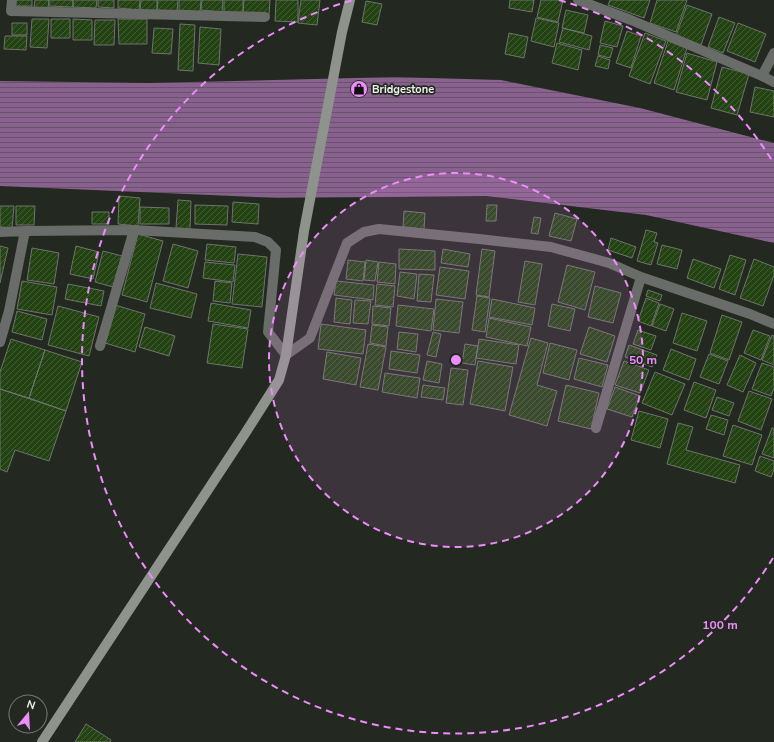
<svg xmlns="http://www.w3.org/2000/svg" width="774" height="742" font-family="'Nunito Sans',sans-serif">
	<defs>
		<pattern id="water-rules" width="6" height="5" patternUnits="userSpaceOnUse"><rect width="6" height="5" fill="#89618e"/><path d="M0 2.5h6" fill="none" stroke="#68546a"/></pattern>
		<pattern id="building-hatch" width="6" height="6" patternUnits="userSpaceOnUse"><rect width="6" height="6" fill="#234313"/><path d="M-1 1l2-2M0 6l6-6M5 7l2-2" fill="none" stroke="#435e36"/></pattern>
	</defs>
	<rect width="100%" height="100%" fill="#232821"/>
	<path fill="url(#water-rules)" d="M395 77 501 80 640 108 774 143V243L646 215 486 196 277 198 0 186V81L149 83Z"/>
	<path fill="url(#building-hatch)" stroke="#6e746c" d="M14 0H32V6H14Z
		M35 0H49L48 9 34 8Z
		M49 0H73V7L49 6Z
		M73 0H97L96 8 73 7Z
		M98 0H114V8L98 7Z
		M118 0H140L139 10 118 8Z
		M141 0H157V11L140 10Z
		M158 0H178L177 12 157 11Z
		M179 0H201L200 12 179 10Z
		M202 0H223L222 12 201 10Z
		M224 0H243V13L224 12Z
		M244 0H270L269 15 243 13Z
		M276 0H298V22L275 21Z
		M301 0H320L317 25 298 23Z
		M510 0H534L532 12 509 8Z
		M541 0H563L558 22 537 17Z
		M610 0H650L644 18 608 5Z
		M657 0H687L676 32 650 23Z
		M366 1 382 4 377 25 362 22Z
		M687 5 712 14 701 45 676 36Z
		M566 10 588 15 584 33 562 28Z
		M719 17 735 23 723 53 708 47Z
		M536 18 559 23 554 47 531 41Z
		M32 19H49L47 48 30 47Z
		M51 19H70V38H51Z
		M73 19 92 20V40H73Z
		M118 19H147V44H119Z
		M95 20H115L114 45H94Z
		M605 21 623 26 617 47 600 43Z
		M12 23H27V35H12Z
		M738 23 766 34 755 62 727 51Z
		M180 24 195 25 193 71 178 70Z
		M200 27 221 29 219 65 198 63Z
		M154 28 173 29 171 54 152 53Z
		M563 28 592 36 589 50 559 42Z
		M627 31 641 36 631 68 616 63Z
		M509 33 528 37 524 58 505 54Z
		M645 33 666 41 650 84 629 76Z
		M5 36H27L26 50 4 49Z
		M668 41 687 48 674 90 654 83Z
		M557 43 582 50 578 70 552 63Z
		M600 45 613 48 610 58 598 55Z
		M687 53 717 62 707 100 676 92Z
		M598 56 610 60 608 69 595 66Z
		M722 67 749 74 737 115 711 108Z
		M755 87 774 91V117L750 112Z
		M119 196 140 198 138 226 118 224Z
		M178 200 191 201 190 229 176 228Z
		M233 202 259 204 258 224 232 222Z
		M195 205 228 206 227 225 195 224Z
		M487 205H497L496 221H486Z
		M0 206H14L12 228 0 227Z
		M16 206H35L34 225H16Z
		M140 207 169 208V224H140Z
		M404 211 425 213 424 229 403 227Z
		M92 212H109V224H92Z
		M555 213 577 219 571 241 549 236Z
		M534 217 541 218 538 234 531 233Z
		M646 230 657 233 654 242 658 243 651 265 637 261Z
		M138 234 163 241 147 302 122 295Z
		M611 238 636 247 632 258 608 250Z
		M173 244 198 251 188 288 163 281Z
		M207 244 236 247 234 263 205 260Z
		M662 245 682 250 677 269 657 264Z
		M0 246 8 248 0 283Z
		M76 246 99 252 93 279 70 274Z
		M32 248 59 253 54 284 27 280Z
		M399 249 435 251V270L399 269Z
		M443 249 470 254 468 267 441 263Z
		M482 249 495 251 489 297 476 295Z
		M103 251 122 256 113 287 95 282Z
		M238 254 267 257 262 307 232 304Z
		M730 255 746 260 735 295 719 289Z
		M693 259 721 269 714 288 687 278Z
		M754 259 774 267V275L763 306 740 298Z
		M348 260 365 262 363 281 346 279Z
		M366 260 378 262 375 281 364 280Z
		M525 261 542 264 535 305 518 302Z
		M205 262 235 265 233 282 203 278Z
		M379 262 396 264 395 284 377 282Z
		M567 265 595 272 585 310 558 302Z
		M440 267 469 271 465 299 436 295Z
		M400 272 417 274 414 299 397 296Z
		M419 274 434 275 431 302 417 301Z
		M22 281 57 287 52 315 17 309Z
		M215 281 232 283 230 303 213 301Z
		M336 281 374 285 373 300 334 295Z
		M156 283 197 294 191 318 150 308Z
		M68 284 104 291 101 306 65 299Z
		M377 284 395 286 393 307 375 305Z
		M595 286 621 293 613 323 588 317Z
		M648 290 662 295 660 301 646 296Z
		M477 296 490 298 485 332 472 330Z
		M336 298 352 300 350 324 334 322Z
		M646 298 659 303 651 326 638 321Z
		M436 299 463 302 459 333 433 330Z
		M492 299 535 308 532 325 489 317Z
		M355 300 371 301 368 324 353 323Z
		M211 303 251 310 248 328 208 321Z
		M552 304 575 309 570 331 548 326Z
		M660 304 674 309 666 331 652 326Z
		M115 305 145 314 135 352 105 343Z
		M398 305 434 309 431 331 396 326Z
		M58 306 99 317 89 356 48 345Z
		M373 306 391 308 389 326 372 324Z
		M17 311 47 319 42 340 12 332Z
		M682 313 707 321 697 351 673 343Z
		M722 315 742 322 729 360 710 353Z
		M489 318 531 327 527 346 486 337Z
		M213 324 248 329 242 368 207 363Z
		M321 324 366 330 363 354 318 349Z
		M372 325 388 327 386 346 370 343Z
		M145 327 175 336 169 356 139 347Z
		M589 327 615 336 607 362 580 354Z
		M638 330 656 336 651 350 633 344Z
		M753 330 770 336 761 360 744 353Z
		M399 332 418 334 416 352 397 349Z
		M433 332 441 334 436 357 427 355Z
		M772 335 774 336V365L762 360Z
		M531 338 548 343 537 385 557 391 547 426 509 415Z
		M11 339 45 350 29 398 0 389V372Z
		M479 339 519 345 516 364 476 358Z
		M550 343 577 350 569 380 543 373Z
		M368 344 386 347 378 390 360 387Z
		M465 344 478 346 475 365 462 363Z
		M629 345 657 355 652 367 625 357Z
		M671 349 696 359 689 380 663 370Z
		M45 350 82 362 66 411 29 398Z
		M391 351 420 355 417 373 389 369Z
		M327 352 361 358 356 385 323 379Z
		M709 354 728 361 719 384 700 377Z
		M740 355 756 363 743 392 727 385Z
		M579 358 608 365 602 387 574 379Z
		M427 361 442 364 439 383 423 380Z
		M478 361 513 367 505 411 470 404Z
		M624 361 649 370 640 393 615 385Z
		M762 363 774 367V388L771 396 752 389Z
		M451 368 468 370 463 405 446 403Z
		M655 372 685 384 672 415 642 403Z
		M385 373 420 378 417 398 382 392Z
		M694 382 716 390 706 418 684 410Z
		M423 385 445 388 443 400 421 397Z
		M566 385 599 393 591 429 558 421Z
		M615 387 640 396 632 417 607 409Z
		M0 389 66 411 49 461 15 450 7 472 0 469Z
		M749 391 772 399 761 430 738 421Z
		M717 397 734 403 729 416 712 410Z
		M639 411 668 419 660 448 631 440Z
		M711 415 728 420 724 435 706 429Z
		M678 423 693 427 686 450 740 465 735 483 667 464Z
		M733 425 762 435 752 465 723 456Z
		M772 428H774V458L762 454Z
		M760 456 774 461V470L771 477 755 471Z
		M86 724 111 740 110 742H75Z"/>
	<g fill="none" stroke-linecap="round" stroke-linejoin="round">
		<path stroke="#696c68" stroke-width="10" d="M12 0 11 11 265 17
			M578 0 631 20 762 76 774 82
			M762 76 774 53
			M0 232 25 231 134 230 255 237 268 242 276 250 268 332 286 355 310 338 347 243 364 232 379 229 479 239 551 247 609 263 641 277 750 314 774 324
			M0 342 9 311 25 231
			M100 346 134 230
			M596 428 641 277"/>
		<path stroke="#8f938d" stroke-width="10" d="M42 742 246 432 279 380 286 355 304 231 342 32 350 0"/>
	</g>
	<circle cx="456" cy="360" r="187" fill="#ed8cfa" fill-opacity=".12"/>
	<g fill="none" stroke="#ed8cfa" stroke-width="2" stroke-dasharray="7 5">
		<circle cx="456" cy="360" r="187"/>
		<path d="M773 558A374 374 0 1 1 353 0M559 0A374 374 0 0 1 773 162"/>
	</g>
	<defs>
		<g id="shop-disc" transform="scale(0.9)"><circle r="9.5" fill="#ed8cfa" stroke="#232821"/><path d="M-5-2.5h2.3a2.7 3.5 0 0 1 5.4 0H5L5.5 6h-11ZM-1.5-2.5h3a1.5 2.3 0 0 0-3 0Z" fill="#111"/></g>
	</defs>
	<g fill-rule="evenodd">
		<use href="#shop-disc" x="359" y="89"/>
	</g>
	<g text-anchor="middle" stroke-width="3.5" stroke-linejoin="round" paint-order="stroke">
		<g font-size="11" font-weight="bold" fill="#ecefeb" stroke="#232821" text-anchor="start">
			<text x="372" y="93">Bridgestone</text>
		</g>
	</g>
	<circle cx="456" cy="360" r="6" fill="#ed8cfa" stroke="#232821" stroke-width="2"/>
	<g font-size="12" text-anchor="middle" font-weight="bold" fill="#ed8cfa" stroke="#232821" stroke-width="3.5" stroke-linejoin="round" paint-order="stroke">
		<text x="643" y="364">50 m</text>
		<text x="720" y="629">100 m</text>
	</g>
	<g transform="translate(28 714) rotate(18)"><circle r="19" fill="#232821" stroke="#737872"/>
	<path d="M0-3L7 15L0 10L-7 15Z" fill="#ed8cfa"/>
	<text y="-6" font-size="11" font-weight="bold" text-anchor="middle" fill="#ecefeb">N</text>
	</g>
</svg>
